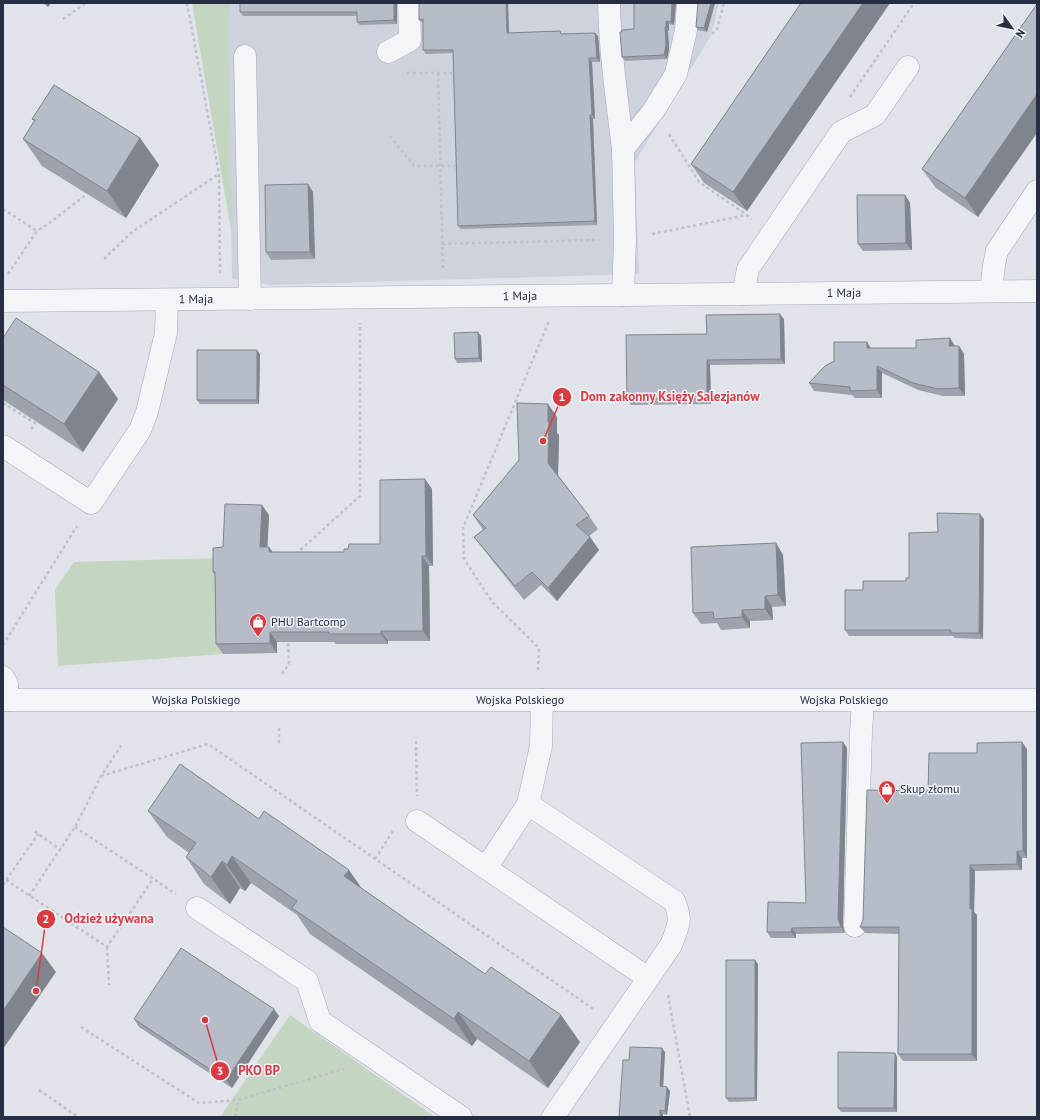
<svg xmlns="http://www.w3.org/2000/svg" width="1040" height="1120" font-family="'PT Sans',sans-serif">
	<rect width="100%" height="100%" fill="#e0e3ea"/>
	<path fill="#ced2dd" d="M231 3H719L711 35 635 162 639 274 270 285 232 279 228 20Z"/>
	<path fill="#c4d5c1" d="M192 3H231L228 20 232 235Z
		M220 558V582L223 654 58 666 55 590 74 562Z
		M290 1015 435 1117H220Z"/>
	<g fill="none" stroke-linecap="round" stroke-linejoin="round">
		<g stroke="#a5a9b5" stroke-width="23">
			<g id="minor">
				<path d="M609 3C610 52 617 100 623 149"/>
				<path d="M388 52 410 40 409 3"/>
				<path d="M245 56 250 299"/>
				<path d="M991 291 994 265 997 251 1037 191"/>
				<path d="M743 294 748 269 841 132 875 115 908 67"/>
				<path d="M623 295 625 240 623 149 654 110 676 74 686 30 688 3"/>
				<path id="s1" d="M3 301 1037 291"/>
				<path d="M3 446 91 503 140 430 147 412 166 333 167 300"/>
				<path d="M3 677 7 684V700"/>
				<path id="s2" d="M3 700H1037"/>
				<path d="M528 804 674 901C683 921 678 926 671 945L553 1117"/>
				<path d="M417 821 648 978"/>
				<path d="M486 868 528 804 541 746 542 700"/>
				<path d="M197 908 307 981 320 1021 461 1117"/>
				<path d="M855 926 861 732 863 701"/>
			</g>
		</g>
		<path stroke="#bfc1c9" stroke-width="2.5" stroke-dasharray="3 3" stroke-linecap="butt" d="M187 3 219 174 220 272 219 273
			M63 19 86 3
			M712 34 717 29 724 3
			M407 73H452
			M438 73 443 271
			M850 97 914 3
			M669 134 699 182 747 215 751 219
			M390 136 414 166H455
			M3 209 37 231
			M652 234 747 215
			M442 244 599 240
			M104 259 132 232 219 174
			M8 274 37 231 48 224 87 194
			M3 403 35 423 30 432
			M296 554 360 496V323
			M3 645 77 526
			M538 670 539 648 493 603 464 559 463 528 549 321
			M282 674 289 664 288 640
			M416 741 417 796
			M279 743V725
			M101 776 208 744 595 1010
			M75 827 176 894
			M35 831 38 834 60 849
			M375 859 393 831
			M6 880 107 947 153 879
			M3 885 38 834
			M29 896 75 827 101 776 122 744
			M107 947 109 985
			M668 995 690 1117
			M81 1027 199 1103 238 1100 344 1069
			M39 1090 78 1117
			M235 1117 238 1100"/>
		<use href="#minor" stroke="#f4f5f8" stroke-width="22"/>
	</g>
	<path fill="#9da2ad" d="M43 3H51L48 7Z
		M240 3H397V24L360 25 357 22V16H243L240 12Z
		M419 3H508L509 33 560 31 562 34 598 36 600 62H592L595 119H593L597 225 461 229 458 226 453 53 426 54 423 50V23L419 20Z
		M676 3 674 25 669 24V31H668L669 49 667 59 625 61 622 57 634 29Z
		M698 3H715L707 32 698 30 696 27Z
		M801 3H890L747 211 704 183 691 164Z
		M1037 4 978 217 936 188 922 169Z
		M32 119 140 138 159 165 126 218 42 166 23 139 34 121Z
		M313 192 315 259 271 260 266 252Z
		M905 195 910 203 912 250 863 251 858 244Z
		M784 319 785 364 710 365 711 404 631 405 627 399 707 334Z
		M481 336 482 362 457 363 455 359Z
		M955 346H959L964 354 965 396H943L918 390 882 373V398H855L852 395 814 391 809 383 834 361 871 348H916Z
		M260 354 259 404H200L197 400Z
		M99 372 118 399 83 452 3 400V385Z
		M557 417V433L559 435 558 475 589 516 598 529 589 536 599 550 557 601 541 585 524 600 484 550 474 537 483 530 473 515Z
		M432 489 433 566H429L430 641H388V644H336L334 642H277V653L223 654 216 644 215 575 213 572 223 547 269 515 267 547H269L272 552H344L348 549 380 544Z
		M984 519 983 639 955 638 953 636H849L845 630 909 578 938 532Z
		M776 543 783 555 786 606 772 607 773 620 750 621V628L721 630 717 623 701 624 693 613Z
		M843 742 847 748 843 926 845 933 796 934V938H771L767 932 806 903Z
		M1027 749V858H1022V870L975 871 974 912 977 915V1061H903L898 1054 899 934 865 933 860 927 928 791 977 753Z
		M148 811 259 819 362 889 580 1042 548 1088 477 1039 472 1046 310 934 297 915 251 883 245 891 240 888 230 904 204 884 186 857 189 853 167 837Z
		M758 964 757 1101 729 1102 726 1098Z
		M279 1016 232 1088 139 1027 134 1019Z
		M665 1052 663 1086 670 1091 667 1115 663 1114V1117H619L629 1060Z
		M897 1057V1112H841L838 1108Z"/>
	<path fill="#80848d" d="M45 3H51L48 7Z
		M394 3H397V24L394 20Z
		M506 3H508L509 37 507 33Z
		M672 3H676L674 25 671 22Z
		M711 3H715L707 32 704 28Z
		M863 3H890L747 211 733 192Z
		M666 21 669 24V31L666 27Z
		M665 27 668 31 669 49 667 59 664 55Z
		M595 33 598 36 600 62 597 58Z
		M589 58 592 62 595 119 592 115Z
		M1037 94V133L978 217 965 198Z
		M590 115 593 119 597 225 595 221Z
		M140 138 159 165 126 218 107 191Z
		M308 184 313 192 315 259 310 252Z
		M905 195 910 203 912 250 906 243Z
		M780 314 784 319 785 364 781 359Z
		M478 332 481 336 482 362 479 358Z
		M950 338 955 346 954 354 949 346Z
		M867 342 872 350 867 348Z
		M959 346 964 354 965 396 959 388Z
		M257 350 260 354 259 404 257 400Z
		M707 360 710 365 711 404 707 399Z
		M877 366 882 373V398L877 390Z
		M99 372 118 399 83 452 64 424Z
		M548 404 557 417V433L559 435 558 477 548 463Z
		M425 479 432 489 433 566 426 556Z
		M262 505 269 515 267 557 260 547Z
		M980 514 984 519 983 639 979 633Z
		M590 537 599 550 557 601 548 588Z
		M776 543 783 555 786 606 778 595Z
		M269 547 276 557 269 552Z
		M422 556 429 566 430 641 423 631Z
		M765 596 772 607 773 620 765 609Z
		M742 610 750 621V628L742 617Z
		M381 631 388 641V644L381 634Z
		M270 632 277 642V653L270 643Z
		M843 742 847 748 843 926 845 933 841 927 838 919Z
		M1022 742 1027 749V858L1023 851Z
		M1017 851 1022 858V870L1017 864Z
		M232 856 251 883 245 891 227 865Z
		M222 861 240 888 230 904 211 877Z
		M970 865 975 871 974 912 977 915V1061L972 1054 970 909Z
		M349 870 367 896 344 876Z
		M792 928 796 934V938L791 932Z
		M42 953 56 972 3 1049V1011Z
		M755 960 758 964 757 1101 755 1098Z
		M274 1009 279 1016 232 1088 226 1080Z
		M458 1012 477 1039 472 1046 454 1019Z
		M561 1015 580 1042 548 1088 529 1061Z
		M662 1048 665 1052 663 1090 660 1086Z
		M895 1053 897 1057V1112L894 1108Z
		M667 1087 670 1091 667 1115 665 1111Z
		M660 1110 663 1114V1117H660Z"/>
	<path fill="#b7bcc9" stroke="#80848d" d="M240 3H394V20L357 22V12H240Z
		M419 3H506L507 33 560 31 561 34 595 33 597 58H589L592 115H590L595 221 458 226 453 50H423V19L419 20Z
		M634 3H672L671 22 666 21V27H665L666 45 664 55 622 57 620 32H622V30L634 29Z
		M698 3H711L704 28 696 27Z
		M801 3H863L733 192 691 164Z
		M1037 4V94L965 198 922 169Z
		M54 85 140 138 107 191 23 139 35 120 32 119Z
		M308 184 310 252H266L265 185Z
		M857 195H905L906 243 858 244Z
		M780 314 781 359 707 360V399H627L626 335 707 334 706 315Z
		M16 318 99 372 64 424 3 385V338Z
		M478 332 479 358 455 359 454 333Z
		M950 338 949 346H959V388L938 389 913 383 877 366V390L850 391V387L809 383 825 366 834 361V342H867V348H916V340Z
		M197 350H257V400H197Z
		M517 403 548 404V422H549L548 463 589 516 576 525 590 537 548 588 532 572 515 586 474 537 486 528 473 515 519 460Z
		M425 479 426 556H422L423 631H381V634H329V632H270V643L216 644 215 572H213V548L223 547 225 504 262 505 260 547H269V552H344V549H348L349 544H380V480Z
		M937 513 980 514 979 633H951V630H845V590H863V581H906V578H909V533L938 532Z
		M776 543 778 595 765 596V609L742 610V617L714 619 713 612 693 613 691 547Z
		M843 742 838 919 841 927 792 928 791 932H767L768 902 806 903 801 743Z
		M1022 742 1023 851H1017V864L970 865V909L972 908V1054H898L899 927H860L863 920 867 790 928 791 929 753H977V743Z
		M180 764 259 819 264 811 349 870 344 876 485 974 491 967 561 1015 529 1061 458 1012 454 1019 292 908 297 901 232 856 227 865 222 861 211 877 186 857 196 843 148 811Z
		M3 927 42 953 3 1011Z
		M181 948 274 1009 226 1080 134 1019Z
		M726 960H755V1098H726Z
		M630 1047 662 1048 660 1086 667 1087 665 1111 660 1110V1117H619L623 1060H629Z
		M838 1052 895 1053 894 1108H838Z"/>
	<defs>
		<g id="shop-pin" transform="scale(0.9)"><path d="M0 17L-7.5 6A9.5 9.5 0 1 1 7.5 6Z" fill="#da3b42" stroke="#f0f3f8"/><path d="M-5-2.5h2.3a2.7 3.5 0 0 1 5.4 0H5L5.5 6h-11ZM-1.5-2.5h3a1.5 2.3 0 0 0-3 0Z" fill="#fff"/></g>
	</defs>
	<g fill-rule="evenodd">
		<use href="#shop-pin" x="258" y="622"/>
		<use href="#shop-pin" x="887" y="789"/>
	</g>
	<g text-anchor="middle" stroke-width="3" stroke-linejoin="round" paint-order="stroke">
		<g font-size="12" fill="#272e44" stroke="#f0f3f8">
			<text dy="4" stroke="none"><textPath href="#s1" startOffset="841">1 Maja</textPath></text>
			<text dy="4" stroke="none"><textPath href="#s1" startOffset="517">1 Maja</textPath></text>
			<text dy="4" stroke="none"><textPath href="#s1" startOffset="193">1 Maja</textPath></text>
			<text dy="4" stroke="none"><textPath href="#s2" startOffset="193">Wojska Polskiego</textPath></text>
			<text dy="4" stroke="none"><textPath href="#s2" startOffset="517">Wojska Polskiego</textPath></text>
			<text dy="4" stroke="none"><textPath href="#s2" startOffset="841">Wojska Polskiego</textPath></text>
		</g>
		<g font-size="12" fill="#272e44" stroke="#f0f3f8" text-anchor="start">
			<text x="271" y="626">PHU Bartcomp</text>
			<text x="900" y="793">Skup złomu</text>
		</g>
	</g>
	<path fill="none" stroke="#da3b42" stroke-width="1.5" d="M543 441L562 397M36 991L46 919M205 1020L220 1071"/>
	<g fill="#da3b42" stroke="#f0f3f8" stroke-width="1.5">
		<circle cx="543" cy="441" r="4"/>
		<circle cx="36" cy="991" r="4"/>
		<circle cx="205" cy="1020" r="4"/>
		<circle cx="562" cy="397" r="10"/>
		<circle cx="46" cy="919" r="10"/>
		<circle cx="220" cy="1071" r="10"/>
	</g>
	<g font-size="12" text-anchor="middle" font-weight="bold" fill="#fff">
		<text x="562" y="401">1</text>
		<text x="46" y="923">2</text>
		<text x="220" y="1075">3</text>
	</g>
	<g font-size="13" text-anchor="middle" font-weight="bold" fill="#da3b42" stroke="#f0f3f8" stroke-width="3" stroke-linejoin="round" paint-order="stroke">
		<text x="670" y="401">Dom zakonny Księży Salezjanów</text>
		<text x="109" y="923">Odzież używana</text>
		<text x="259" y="1075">PKO BP</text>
	</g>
	<rect width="1040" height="1120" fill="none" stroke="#272e44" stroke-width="8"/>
	<g transform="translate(1012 28) rotate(123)" stroke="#f0f3f8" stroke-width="3" paint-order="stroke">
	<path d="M0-3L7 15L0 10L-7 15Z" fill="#272e44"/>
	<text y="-6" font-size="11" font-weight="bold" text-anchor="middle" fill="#272e44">N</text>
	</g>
</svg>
